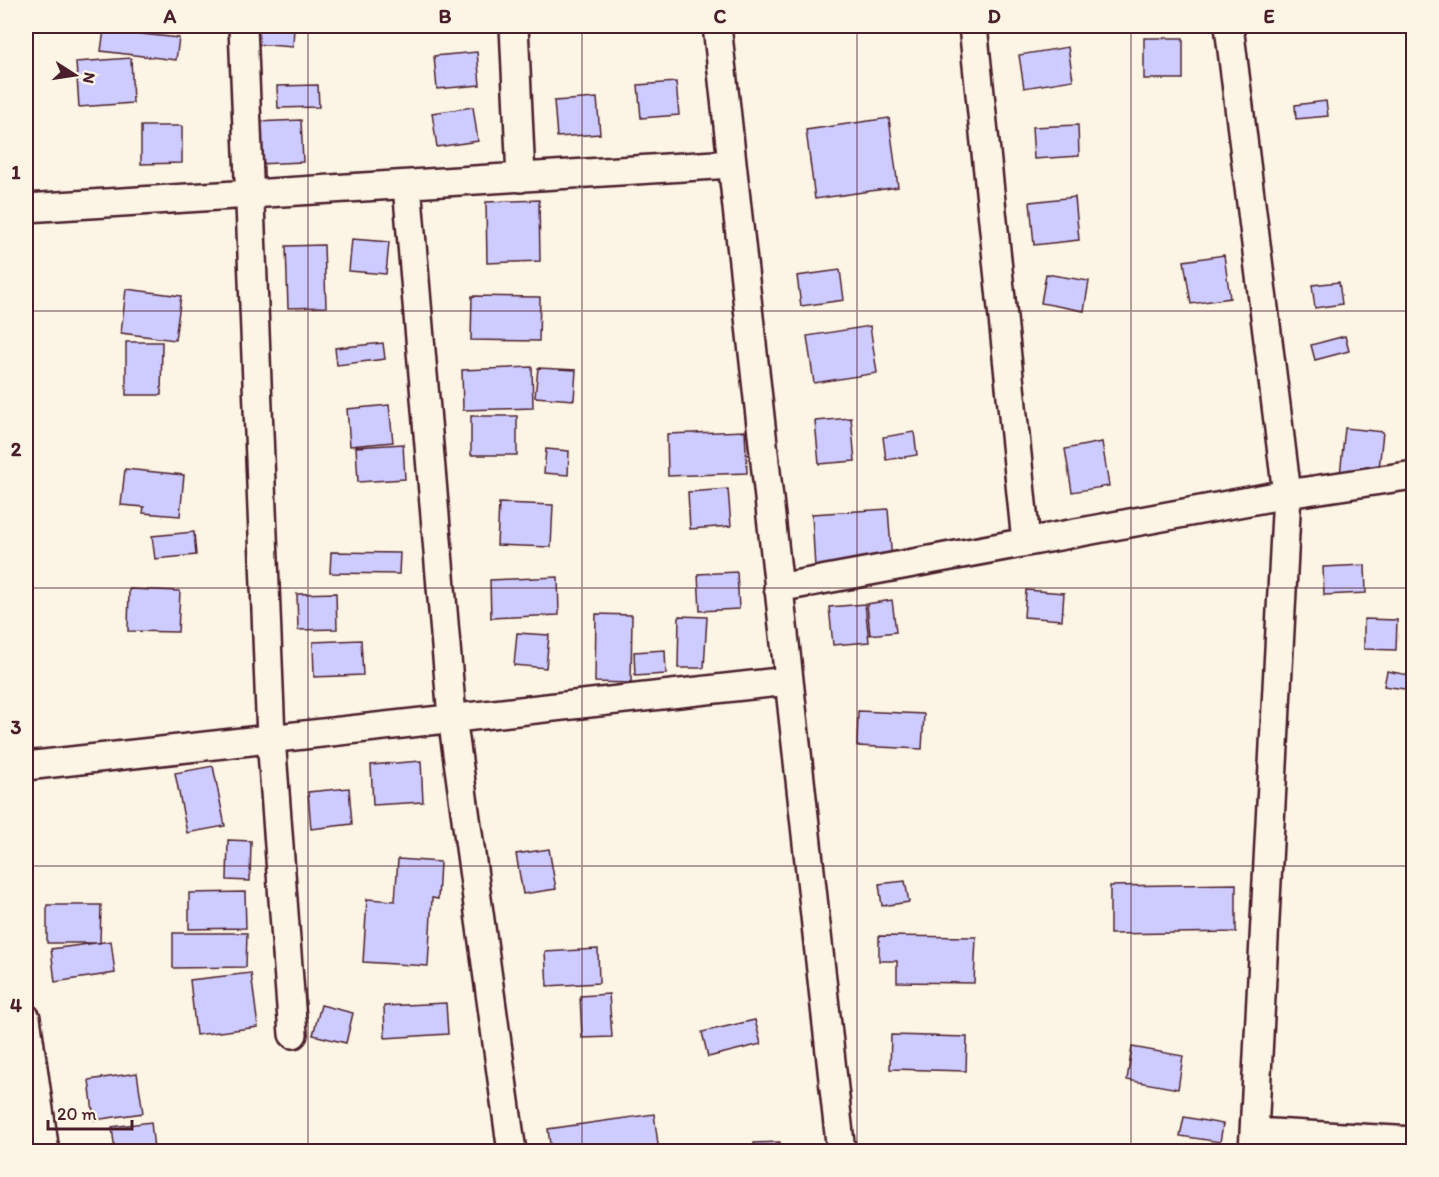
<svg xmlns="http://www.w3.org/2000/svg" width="1439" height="1177" font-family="Itim,sans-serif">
	<rect width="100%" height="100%" fill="#fcf5e5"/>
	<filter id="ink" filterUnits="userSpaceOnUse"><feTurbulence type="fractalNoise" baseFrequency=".0167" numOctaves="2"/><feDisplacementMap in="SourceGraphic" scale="12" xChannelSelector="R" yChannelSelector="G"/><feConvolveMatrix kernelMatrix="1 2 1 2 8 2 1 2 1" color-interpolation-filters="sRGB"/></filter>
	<g filter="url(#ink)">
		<path fill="#ceccff" stroke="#4a1f2b" stroke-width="1.5" d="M256 26H294L293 47 255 44Z
			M758 26H792L759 32Z
			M104 30 179 38 176 60 101 51Z
			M1144 38H1183V79H1144Z
			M1068 47 1073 80 1024 88 1019 55Z
			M477 52 480 85 437 89 434 56Z
			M131 58 133 103 79 107 76 62Z
			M676 82 679 115 641 118 638 85Z
			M318 85 319 107 278 108 277 86Z
			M597 98 600 134 557 137 554 101Z
			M1326 101 1328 116 1296 119 1295 105Z
			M473 107 478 141 437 147 432 113Z
			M889 118 898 187 815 199 806 130Z
			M301 120 303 162 257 164 255 122Z
			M1078 125 1079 156 1034 159 1032 127Z
			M141 126H182V163L141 164Z
			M1075 197 1079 240 1034 245 1030 202Z
			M539 200 540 261 487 263 486 202Z
			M352 239 389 242 386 274 349 271Z
			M324 245 326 307 288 308 286 246Z
			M1224 255 1230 298 1191 304 1184 261Z
			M840 270 844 300 801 306 797 276Z
			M1046 274 1089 281 1084 311 1041 303Z
			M1339 282 1342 304 1315 308 1312 285Z
			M126 289 181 296 175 340 121 333Z
			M472 296 540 297 539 341 471 340Z
			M26 297H33L29 336H26Z
			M870 326 877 373 814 383 807 336Z
			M1345 336 1349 351 1315 360 1311 345Z
			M126 342H162L161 395H126Z
			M383 343 385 359 337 365 335 348Z
			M26 356H29L28 396H26Z
			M532 367 533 408 463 410 462 370Z
			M538 368 576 370 574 400 535 397Z
			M389 405 393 442 350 446 347 409Z
			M471 416H517V455H471Z
			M851 418 855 461 819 464 815 421Z
			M1345 428 1383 432 1378 478 1340 475Z
			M745 431 747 473 668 476 667 434Z
			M914 432 917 455 886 460 883 437Z
			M1102 442 1109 486 1072 492 1065 449Z
			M403 444 405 479 358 482 356 447Z
			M546 449 569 451 568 475 544 473Z
			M125 469 184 475 180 516 143 513 144 507 121 505Z
			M728 489 731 526 690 529 688 492Z
			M499 503 553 505 551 547 497 545Z
			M888 509 892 562 815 568 812 514Z
			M194 532 196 555 155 559 152 536Z
			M331 552 400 553 399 574 330 573Z
			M1365 565 1366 593 1324 595 1323 567Z
			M737 572 739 609 700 611 698 574Z
			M558 577 559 615 491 618 490 580Z
			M129 589 180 591 178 632 128 631Z
			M1026 590 1064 593 1062 620 1024 617Z
			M336 593 337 629 298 630 297 594Z
			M892 600 896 632 870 635 867 604Z
			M865 604 869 642 833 645 829 607Z
			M596 614 632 615 631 683 595 682Z
			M679 616 707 617 704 668H678Z
			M1364 619 1397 620 1396 650 1364 649Z
			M517 633 549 635 546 668 514 665Z
			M361 640 363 675 314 677 313 642Z
			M665 650 666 674 635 676 634 652Z
			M1387 671 1414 676 1411 690 1384 686Z
			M858 711 924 714 922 749 857 746Z
			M421 761 423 802 373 805 371 765Z
			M213 766 225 826 187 833 175 773Z
			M349 788 352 824 311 829 308 792Z
			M228 840 251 841 250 881 227 880Z
			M549 849 556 889 523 894 516 854Z
			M398 859 440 862 438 899 432 898 428 966 363 962 367 899 395 901Z
			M905 881 909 902 882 906 879 884Z
			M1236 884V932L1110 934V886Z
			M245 892 246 928 189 929V893Z
			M47 905H101L100 943H47Z
			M173 933H247L246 967 173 968Z
			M879 936 976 937 974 983 897 982V961H879Z
			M111 941 115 973 55 982 51 949Z
			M598 949 599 983 547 986 545 952Z
			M251 973 258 1027 196 1035 190 980Z
			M609 994 612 1037 582 1038 580 996Z
			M446 1003 448 1034 385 1038 384 1006Z
			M321 1005 353 1013 346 1043 313 1035Z
			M755 1020 761 1044 708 1057 702 1032Z
			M891 1035 967 1037 966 1071 890 1069Z
			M1132 1047 1183 1056 1178 1089 1127 1080Z
			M137 1073 143 1113 94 1120 89 1080Z
			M654 1114 659 1152H551L548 1129Z
			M1184 1117 1223 1124 1220 1142 1180 1136Z
			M151 1122 154 1149 115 1152 112 1127Z
			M780 1142V1152H754V1143Z"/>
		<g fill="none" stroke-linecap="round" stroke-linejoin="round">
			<g stroke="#4a1f2b" stroke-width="32">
				<path id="street" d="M243 26 271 738 293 1034
					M514 26 521 178
					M717 26 841 1152
					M973 26 1026 542
					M1229 26 1287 494 1253 1152
					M407 185 452 717 512 1152
					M26 208 731 164
					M778 588 1287 494 1414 475
					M26 766 788 681
					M26 1018 45 1152
					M1255 1132 1414 1141"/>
			</g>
			<use href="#street" stroke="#fcf5e5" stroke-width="27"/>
		</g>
	</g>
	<path fill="none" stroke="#4a1f2b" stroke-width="1.5" stroke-opacity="0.55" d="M308 26V1152M582 26V1152M857 26V1152M1131 26V1152M26 311H1414M26 588H1414M26 866H1414"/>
	<rect width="1439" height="1177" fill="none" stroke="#fcf5e5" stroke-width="66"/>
	<g transform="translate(75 75) rotate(102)" stroke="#fcf5e5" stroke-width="4.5" paint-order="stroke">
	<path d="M0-4.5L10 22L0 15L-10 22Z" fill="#4a1f2b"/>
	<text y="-9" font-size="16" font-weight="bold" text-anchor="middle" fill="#4a1f2b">N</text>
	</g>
	<path d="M48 1120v9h84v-9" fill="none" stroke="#4a1f2b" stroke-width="3"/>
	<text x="57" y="1120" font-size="18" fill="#4a1f2b" stroke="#fcf5e5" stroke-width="4.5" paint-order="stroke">20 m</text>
	<rect x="33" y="33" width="1373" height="1111" fill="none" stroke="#4a1f2b" stroke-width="2"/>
	<g font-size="20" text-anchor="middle" font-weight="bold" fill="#4a1f2b">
		<text x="170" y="23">A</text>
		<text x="445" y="23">B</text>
		<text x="720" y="23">C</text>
		<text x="994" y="23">D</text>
		<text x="1269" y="23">E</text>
		<text x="16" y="179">1</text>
		<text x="16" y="456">2</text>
		<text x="16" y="734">3</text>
		<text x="16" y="1012">4</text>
	</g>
</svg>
